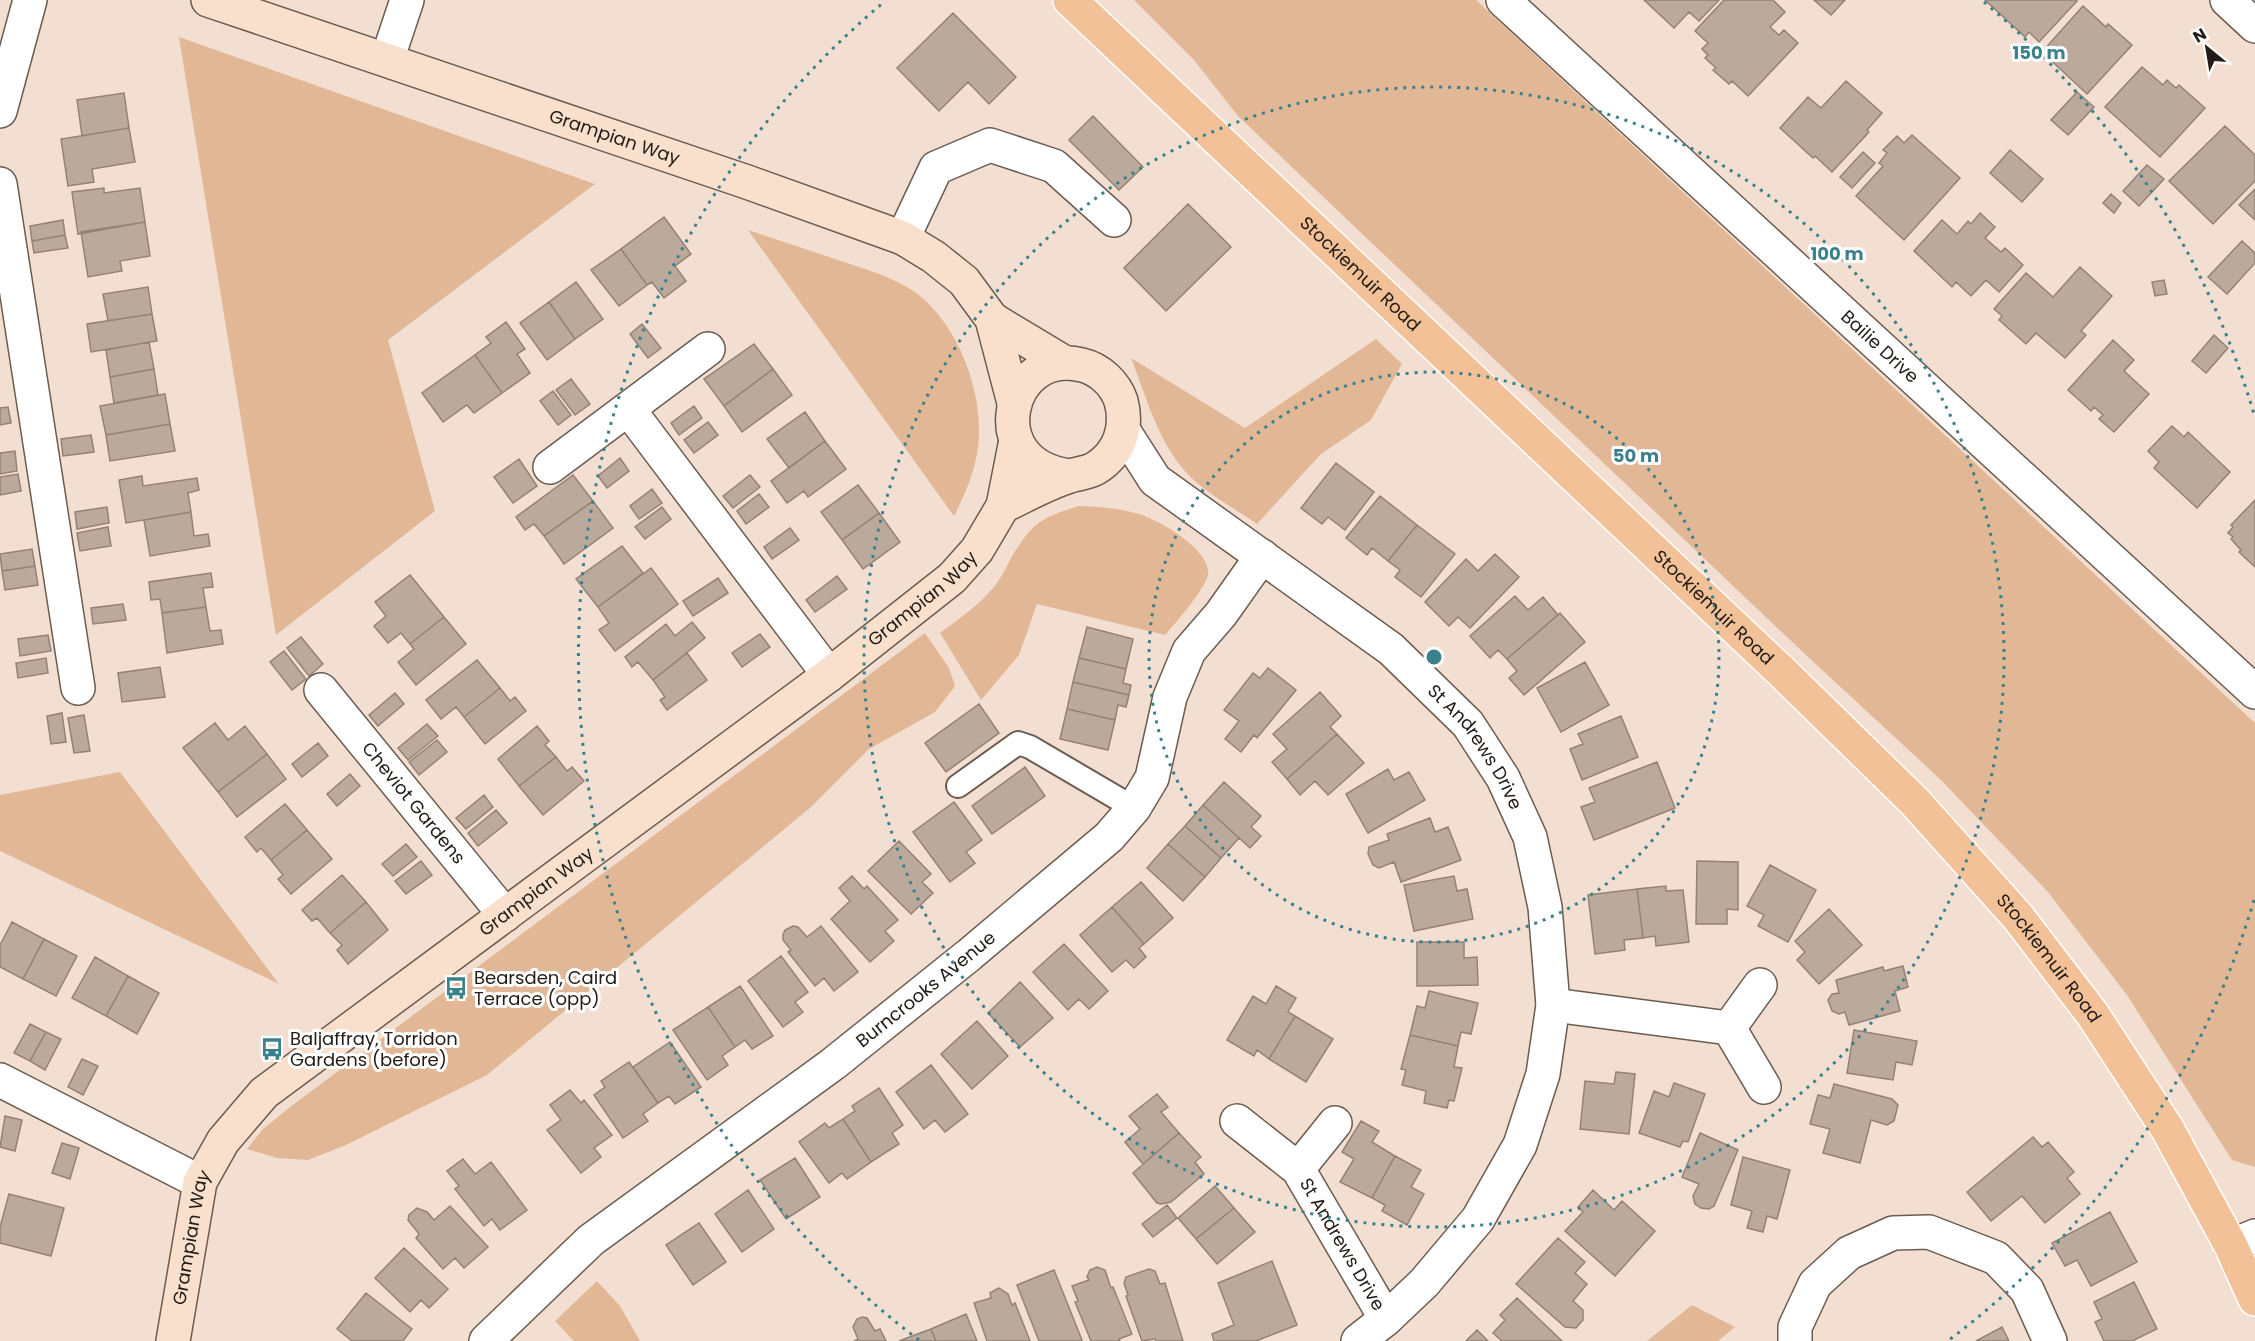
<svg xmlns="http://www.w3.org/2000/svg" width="2255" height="1341" font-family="Poppins,sans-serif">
	<rect width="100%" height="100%" fill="#f2dfd1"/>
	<path fill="#e2b796" d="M1134 0H1476L2255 723V1167L2232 1160 2127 995 2048 892 1940 779 1807 656 1238 116 1194 60Z
		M179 37 595 184 388 340 435 511 276 635Z
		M748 230C777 240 806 249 835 259 859 267 884 274 907 287 952 313 979 379 979 429 980 459 968 489 954 516Z
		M1376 339 1402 364 1371 420 1321 454 1257 524C1238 511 1215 498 1197 483 1160 451 1148 401 1131 358L1245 428Z
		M1079 506C1100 507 1119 508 1139 514 1159 520 1212 550 1208 575 1205 589 1175 624 1165 635L1037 604 1019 655 981 700 940 633C959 619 978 606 993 588 1000 580 1005 570 1010 560 1031 524 1039 518 1079 506Z
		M925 633 949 668 955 686 935 712 869 749 811 807 487 1075 346 1145 308 1160 277 1158 247 1149 263 1129 290 1107Z
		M120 772 279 984 0 851V795Z
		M597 1281 620 1306 640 1341H574L555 1321Z
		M1692 1305 1735 1327 1718 1341H1647Z"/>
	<path fill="#bba99c" stroke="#938275" stroke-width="1.5" d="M1644 0H1719L1699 21 1689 12 1674 28Z
		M1724 0H1773L1785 12 1770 27 1779 35 1784 30 1798 43 1748 96 1732 81 1729 84 1713 70 1716 68 1705 58 1708 55 1702 49 1708 43 1695 31Z
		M1814 0H1845L1831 15Z
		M1985 0H2076L2077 1 2039 42 2029 32 2025 37Z
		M2083 6 2106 27 2108 24 2132 45 2087 94 2042 52Z
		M953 13 1016 77 989 104 968 82 939 111 897 68Z
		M2142 67 2163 85 2167 80 2176 88 2179 85 2205 108 2160 157 2105 107Z
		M1846 81 1882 113 1867 130 1869 132 1832 172 1815 156 1813 158 1780 128 1808 97 1821 108Z
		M2077 92 2094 107 2068 135 2051 120Z
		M124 93 129 128 82 136 77 100Z
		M1093 116 1143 167 1119 190 1069 140Z
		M2225 126 2255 155V181L2213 224 2169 181Z
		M129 128 135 162 92 169 94 182 68 186 61 139Z
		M1912 135 1960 178 1904 240 1856 196 1883 166 1879 163 1887 153 1883 150 1897 136 1904 143Z
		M2010 150 2043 179 2022 202 1990 173Z
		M1863 152 1875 163 1852 188 1840 177Z
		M2147 165 2164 179 2139 206 2123 191Z
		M104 188V193L140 188 145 222 78 234 72 192Z
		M2255 189V220L2239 205Z
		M2111 194 2121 203 2114 213 2103 203Z
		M1188 204 1231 247 1166 311 1124 268Z
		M1980 213 1995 227 1985 238 2001 252 2005 248 2023 265 1999 292 1986 280 1971 296 1956 282 1952 287 1914 251 1942 220 1957 234 1968 221 1971 224Z
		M664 217 691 254 675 266 686 281 664 298 652 282 647 285 621 249Z
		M63 220 65 235 32 241 30 226Z
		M145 222 150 256 120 261 122 271 88 277 81 232Z
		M65 235 68 248 34 253 32 241Z
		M2242 241 2255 253V263L2227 294 2208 277Z
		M621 249 647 285 619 306 591 270Z
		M2080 267 2112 296 2081 331 2086 335 2065 358 2036 333 2026 344 1999 320 2002 316 1994 309 2026 273 2053 297Z
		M2164 280 2167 294 2155 296 2152 282Z
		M576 282 603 319 575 339 549 302Z
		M148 287 152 314 108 321 103 294Z
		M549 302 575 339 547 360 520 323Z
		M152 314 157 341 91 352 87 324Z
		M506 322 525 349 517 354 530 373 502 393 475 355 491 343 486 337Z
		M642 324 661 348 648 358 630 334Z
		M2214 335 2228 348 2206 373 2192 361Z
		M2113 340 2134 360 2124 371 2149 394 2114 432 2099 419 2103 415 2094 407 2091 411 2068 390Z
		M149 342 154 369 110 377 106 350Z
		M754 344 773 369 724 406 704 379Z
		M475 355 502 393 474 413 467 405 443 422 422 393Z
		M154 369 158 395 114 403 110 377Z
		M773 369 792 395 742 432 724 406Z
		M571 379 590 404 575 415 556 390Z
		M553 391 571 415 558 425 540 401Z
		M165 394 170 424 106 435 100 406Z
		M694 406 702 418 679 435 671 423Z
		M8 407 11 423 0 425V408Z
		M805 412 825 441 789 468 767 439Z
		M708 422 718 435 694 453 684 440Z
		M170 424 175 451 110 461 106 435Z
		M2172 426 2184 437 2188 432 2230 472 2197 508 2154 468 2159 462 2148 451Z
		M91 435 94 452 63 456 61 439Z
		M825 441 846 469 808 497 804 491 787 503 771 481Z
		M15 451 17 471 0 474V453Z
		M620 458 629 471 607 488 598 476Z
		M519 459 537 486 513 503 494 477Z
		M1336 463 1374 492 1345 530 1328 517 1322 524 1301 508Z
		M18 474 21 491 0 495V477Z
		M573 475 593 501 544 536 534 524 525 530 516 517Z
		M750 475 760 487 733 508 723 496Z
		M142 476 143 486 197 478 199 490 188 493 191 512 126 523 119 480Z
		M858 485 879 513 842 540 821 512Z
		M652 489 662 503 639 519 630 506Z
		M759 494 769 507 746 524 737 511Z
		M1380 496 1417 525 1388 561 1372 548 1367 555 1346 538Z
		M2255 500V567L2239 552 2241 550 2231 539 2233 537 2228 533 2233 527 2231 525Z
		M593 501 613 528 564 564 544 536Z
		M107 507 109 523 77 529 75 512Z
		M662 507 671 519 645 539 635 527Z
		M191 512 194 536 208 534 210 546 150 556 144 520Z
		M879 513 900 542 863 569 842 540Z
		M1417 525 1455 554 1421 597 1395 577 1400 570 1388 561Z
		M108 527 111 546 80 551 77 533Z
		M790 528 799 540 772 559 764 547Z
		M622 546 643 573 598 607 576 579Z
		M32 549 35 566 2 571 0 554Z
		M1495 554 1519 577 1470 628 1458 617 1449 626 1425 602 1466 559 1478 571Z
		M35 566 38 585 5 590 2 571Z
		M651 568 678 604 615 651 599 630 609 623 598 607Z
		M211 573 213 587 203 588 206 607 162 613 160 599 151 600 149 582Z
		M410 575 444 617 410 644 401 633 388 643 374 626 386 616 375 602Z
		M837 576 847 589 815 612 806 600Z
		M718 578 728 593 693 616 683 601Z
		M1515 596 1528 610 1543 597 1558 615 1507 659 1498 650 1490 658 1470 636Z
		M123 604 126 620 93 624 91 608Z
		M206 607 210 631 221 630 223 644 167 653 162 613Z
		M1560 613 1585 642 1524 695 1509 678 1517 671 1507 659Z
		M444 617 466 644 416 685 398 662 414 649 410 644Z
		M692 622 705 638 653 680 638 662 632 667 625 657 666 624 675 636Z
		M1087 627 1133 639 1126 669 1079 658Z
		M760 634 770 647 742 667 732 653Z
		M48 635 51 651 20 656 18 639Z
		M301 637 323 664 309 676 287 648Z
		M284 651 306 679 292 690 270 662Z
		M687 653 707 680 667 710 660 700 665 697 653 680Z
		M46 658 48 673 18 678 16 663Z
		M1079 658 1126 669 1123 683 1131 685 1129 695 1073 682Z
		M477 660 500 688 464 717 456 707 441 719 426 700Z
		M1585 662 1609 705 1561 732 1537 688Z
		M160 667 165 697 122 702 118 673Z
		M1268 668 1296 690 1257 738 1254 735 1241 752 1225 739 1239 721 1224 710 1253 673 1260 678Z
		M1073 682 1129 695 1126 707 1118 705 1115 720 1067 709Z
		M500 688 510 701 515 697 526 711 485 744 464 717Z
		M1320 692 1341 716 1330 727 1337 734 1287 779 1272 762 1287 749 1273 734Z
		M395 693 404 704 378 726 369 715Z
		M979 704 999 733 946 772 925 743Z
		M1067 709 1115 720 1108 750 1060 739Z
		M62 713 66 742 51 744 47 716Z
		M84 715 90 751 74 753 68 718Z
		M1621 716 1638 757 1582 780 1570 749 1583 744 1578 734Z
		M215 723 228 740 245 726 267 754 218 792 183 748Z
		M427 724 438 736 408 760 398 748Z
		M537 726 549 741 545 745 556 757 519 786 498 759Z
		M1337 734 1364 763 1328 795 1315 781 1300 795 1287 779Z
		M437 740 447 752 419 775 409 762Z
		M318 743 328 756 302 777 292 764Z
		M267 754 286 779 237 817 218 792Z
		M556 757 567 771 572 767 584 781 543 815 519 786Z
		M1657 762 1675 808 1594 840 1581 807 1595 802 1589 788Z
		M1025 767 1045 796 992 834 972 806Z
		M1388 769 1394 780 1409 772 1425 800 1368 833 1346 794Z
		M350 774 360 786 337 806 327 794Z
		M1224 782 1261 816 1251 827 1261 836 1250 848 1203 805Z
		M484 795 493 807 466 829 456 818Z
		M954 802 982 840 966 852 975 863 950 882 913 832Z
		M285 804 307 830 271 860 261 848 257 852 245 837Z
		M1203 805 1239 838 1221 858 1185 826Z
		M496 810 507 823 478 846 468 833Z
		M1430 818 1435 832 1448 827 1461 860 1401 882 1394 862 1379 868 1373 865 1368 854 1369 847 1389 840 1387 834Z
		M1185 826 1221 858 1205 877 1168 844Z
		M307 830 332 859 291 894 278 879 283 875 271 860Z
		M899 841 931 874 922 882 933 893 911 914 868 871Z
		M406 844 417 857 393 876 382 864Z
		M1168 844 1205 877 1183 901 1147 868Z
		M421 861 432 875 406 894 395 881Z
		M1697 861 1738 862V910L1727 909V924H1696Z
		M1770 865 1816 890 1788 942 1758 926 1764 915 1747 906Z
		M342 875 366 902 330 933 317 918 312 921 302 910Z
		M852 876 864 889 867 886 898 920 885 931 894 941 870 962 831 919 850 901 839 888Z
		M1454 876 1457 891 1467 889 1473 919 1414 931 1404 885Z
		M1141 882 1173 918 1144 944 1112 907Z
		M1666 886V891L1683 890 1689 942 1656 946 1655 936 1643 938 1637 889Z
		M1637 889 1643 938 1624 940 1625 950 1595 954 1588 895Z
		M366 902 388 930 348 964 337 950 342 945 330 933Z
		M1112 907 1144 944 1139 948 1146 957 1134 968 1126 960 1112 972 1080 935Z
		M1829 909 1862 945 1819 984 1797 960 1805 952 1795 941Z
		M12 922 44 939 23 979 0 967V945Z
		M793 926 798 927 807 937 821 926 858 972 834 991 824 978 815 986 788 952 791 950 783 940V935L785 930Z
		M44 939 77 956 56 996 23 979Z
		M1417 942H1464V958L1477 957 1478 985 1417 986Z
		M1064 944 1108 991 1089 1009 1079 999 1068 1010 1033 972Z
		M781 956 808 992 795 1002 803 1012 783 1027 748 981Z
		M95 957 128 976 106 1016 72 998Z
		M1903 966 1908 987 1895 991 1900 1011 1849 1025 1845 1012 1839 1014 1832 1011 1828 1000 1832 994 1839 993 1836 980 1883 967 1884 971Z
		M128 976 159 993 137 1034 106 1016Z
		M1020 982 1053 1018 1020 1047 988 1013Z
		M740 986 773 1036 752 1049 745 1040 735 1047 708 1007Z
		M1276 986 1296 998 1288 1012 1295 1016 1269 1059 1257 1050 1254 1056 1227 1040 1253 996 1266 1004Z
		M1429 991 1478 1003 1471 1034 1461 1032 1458 1046 1410 1035 1417 1006 1425 1008Z
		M708 1007 735 1047 722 1056 728 1065 707 1080 673 1030Z
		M1295 1016 1333 1039 1306 1082 1269 1059Z
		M977 1021 1008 1056 972 1089 941 1054Z
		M30 1024 46 1032 30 1061 14 1053Z
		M1854 1030 1917 1041 1912 1065 1896 1062 1893 1080 1847 1073Z
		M46 1032 61 1039 45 1070 30 1061Z
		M1410 1035 1458 1046 1454 1067 1462 1068 1454 1101 1449 1100 1447 1108 1424 1103 1426 1091 1402 1085 1406 1070 1401 1069Z
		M670 1042 701 1087 675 1104 669 1096 658 1103 633 1067Z
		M82 1059 98 1066 83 1095 68 1087Z
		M629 1062 658 1103 643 1114 648 1121 623 1138 594 1095 605 1087 601 1081Z
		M931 1065 968 1114 945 1132 935 1120 924 1129 896 1092Z
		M1616 1072 1635 1074 1629 1134 1580 1129 1585 1081 1614 1084Z
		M1674 1083 1705 1094 1688 1142 1683 1141 1680 1147 1639 1133 1654 1091 1669 1097Z
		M1834 1084 1892 1099 1898 1105 1894 1121 1887 1125 1871 1120 1860 1163 1823 1153 1830 1129 1810 1124 1818 1095 1830 1098Z
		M879 1088 903 1125 892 1133 899 1144 871 1162 843 1119 855 1111 852 1106Z
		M570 1090 581 1103 584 1100 612 1135 594 1148 601 1157 581 1173 547 1130 561 1120 550 1105Z
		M1157 1094 1168 1107 1161 1112 1179 1133 1143 1164 1125 1142 1140 1129 1129 1116Z
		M5 1116 22 1120 15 1151 0 1147Z
		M843 1119 871 1162 847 1179 842 1173 829 1183 799 1142 825 1123 829 1128Z
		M1361 1121 1379 1131 1372 1142 1395 1156 1372 1198 1340 1182 1354 1159 1342 1152Z
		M1179 1133 1201 1157 1195 1162 1204 1174 1171 1202 1161 1204 1157 1203 1133 1173Z
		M1700 1133 1738 1150 1714 1206 1709 1209 1701 1208 1695 1204 1693 1196 1699 1184 1682 1177Z
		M2033 1137 2042 1147 2048 1142 2074 1172 2067 1178 2080 1194 2045 1223 2022 1196 1991 1221 1967 1192Z
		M62 1143 79 1148 70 1179 52 1173Z
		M1395 1156 1421 1170 1411 1187 1424 1194 1407 1225 1382 1211 1385 1205 1372 1198Z
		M1743 1157 1790 1170 1777 1219 1767 1216 1763 1232 1747 1228 1752 1211 1731 1205Z
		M795 1158 820 1197 786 1219 760 1180Z
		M463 1159 475 1174 491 1162 527 1210 500 1230 492 1219 484 1226 455 1189 459 1186 447 1171Z
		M1215 1186 1234 1208 1196 1239 1178 1218Z
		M748 1190 774 1229 742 1252 715 1214Z
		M1593 1190 1614 1210 1622 1201 1655 1231 1615 1276 1565 1231 1583 1212 1578 1207Z
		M9 1194 64 1208 51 1256 0 1243V1227Z
		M1167 1205 1177 1218 1153 1237 1142 1224Z
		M450 1206 488 1247 464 1268 455 1258 443 1269 416 1238 419 1234 408 1220 409 1215 417 1208 427 1212 434 1220Z
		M1234 1208 1255 1232 1217 1264 1196 1239Z
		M2110 1212 2137 1262 2091 1286 2077 1260 2065 1266 2052 1243Z
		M699 1223 726 1262 693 1285 666 1245Z
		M1558 1238 1585 1262 1575 1273 1587 1284 1573 1301 1583 1310V1320L1576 1328 1565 1327 1516 1284Z
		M404 1248 448 1289 429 1308 421 1300 410 1312 375 1278Z
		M1272 1261 1297 1325 1256 1341H1214L1212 1334 1234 1325 1218 1283Z
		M1097 1267 1105 1270 1111 1288 1113 1287 1132 1334 1119 1339 1120 1341H1091L1075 1302 1078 1301 1072 1286 1089 1280 1087 1277 1090 1270Z
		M1149 1269 1155 1271 1160 1284 1165 1283 1183 1341H1156L1155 1339 1142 1341 1126 1296 1128 1295 1124 1283 1126 1277Z
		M1054 1270 1082 1340 1079 1341H1039L1017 1285Z
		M2134 1282 2157 1329 2132 1341H2104L2095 1322 2102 1319 2094 1302Z
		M999 1288 1008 1294 1012 1305 1015 1303 1030 1341H987L974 1303 991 1298 990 1293Z
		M366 1293 412 1329 403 1341H352L337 1329Z
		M1517 1298 1562 1341H1502L1493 1333 1505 1320 1500 1315Z
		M966 1314 977 1341H936L931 1329Z
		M862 1317 867 1318 875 1331 880 1329 886 1341H854L858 1339 853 1327 857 1319Z
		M2002 1327 2009 1341H1976Z
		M931 1329 936 1341H899Z
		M1477 1330 1488 1341H1466Z"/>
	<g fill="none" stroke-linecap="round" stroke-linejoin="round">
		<g stroke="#6c5c50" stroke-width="26">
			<path id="lane" d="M958 786 1018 743 1030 747 1134 808"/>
		</g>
		<g stroke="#6c5c50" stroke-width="36">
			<g id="street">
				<path id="s1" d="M1503 0 2255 692"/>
				<path d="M2227 0 2255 26"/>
				<path d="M387 60 407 0"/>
				<path d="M0 111 30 0"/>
				<path d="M0 184 78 688"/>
				<path d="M903 238 936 168 990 145 1054 166 1114 220"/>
				<path d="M629 410 829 675"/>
				<path id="s2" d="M1123 430 1155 480 1391 649 1468 724 1503 778 1530 837 1545 907 1553 1005 1543 1074 1520 1145 1478 1219 1424 1283 1386 1319 1358 1341"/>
				<path d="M550 467 708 349"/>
				<path id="s3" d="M321 690 505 915"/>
				<path d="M1553 1005 1729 1028 1764 1087"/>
				<path d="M1729 1028 1760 985"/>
				<path d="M0 1080 200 1182"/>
				<path id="s4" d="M1237 1121 1298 1169 1386 1319"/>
				<path d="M1298 1169 1335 1123"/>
				<path d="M2231 1246 2255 1236"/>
				<path id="s5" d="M486 1341 591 1240 833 1064 969 955 1109 837 1134 808 1152 778 1170 697 1189 651 1221 614 1262 556"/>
				<path d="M1795 1341V1327L1815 1284 1849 1253 1893 1233 1929 1232 1996 1258 2027 1290 2050 1341"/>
			</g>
		</g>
		<g stroke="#6c5c50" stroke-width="36">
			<g id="secondary">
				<path id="s6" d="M208 0 747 182 903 238 934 257 964 281 992 319 1014 403"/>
				<path d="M992 319 1065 363"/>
				<path d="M1003 506C1025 496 1047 483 1070 476 1079 473 1088 473 1096 468 1120 453 1128 427 1121 401 1115 383 1099 369 1082 365 1009 346 977 464 1070 476"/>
				<path id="s7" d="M173 1341 200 1182 223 1141 264 1093 829 675 952 578 977 550 1003 506 1016 440"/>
			</g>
		</g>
		<g stroke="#fff" stroke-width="36">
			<g id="primary">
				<path id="s8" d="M1070 0 1783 673 1915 802 2018 917 2093 1015 2168 1130 2231 1246 2255 1299"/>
			</g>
		</g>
		<use href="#lane" stroke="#fff" stroke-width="22"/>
		<use href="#street" stroke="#fff" stroke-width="33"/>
		<use href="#secondary" stroke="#f8e0cc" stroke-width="33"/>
		<use href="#primary" stroke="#f2c198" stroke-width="33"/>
	</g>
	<g fill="none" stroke="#3b818c" stroke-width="3" stroke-dasharray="3 6">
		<circle cx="1434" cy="657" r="285"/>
		<circle cx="1434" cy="657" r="570"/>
		<path d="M2254 900A855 855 0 0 1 1949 1340M919 1340A855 855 0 0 1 884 2M1984 2A855 855 0 0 1 2254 414"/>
	</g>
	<defs>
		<g id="bus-bare" transform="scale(1.8)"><path d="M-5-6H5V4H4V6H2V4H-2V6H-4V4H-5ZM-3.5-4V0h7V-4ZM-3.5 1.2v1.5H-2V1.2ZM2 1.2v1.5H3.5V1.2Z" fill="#3b818c" stroke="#fff" stroke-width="2.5" paint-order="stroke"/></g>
	</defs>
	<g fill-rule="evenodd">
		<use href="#bus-bare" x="456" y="988"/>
		<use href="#bus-bare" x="272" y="1049"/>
	</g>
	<g text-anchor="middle" stroke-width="6" stroke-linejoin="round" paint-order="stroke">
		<g font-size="18" fill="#221b16" stroke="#fff">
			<text dy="6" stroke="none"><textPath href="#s6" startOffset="429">Grampian Way</textPath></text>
			<text dy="6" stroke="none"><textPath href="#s8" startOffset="399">Stockiemuir Road</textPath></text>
			<text dy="6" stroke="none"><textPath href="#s1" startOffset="512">Bailie Drive</textPath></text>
			<text dy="6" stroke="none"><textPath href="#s7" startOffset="1095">Grampian Way</textPath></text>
			<text dy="6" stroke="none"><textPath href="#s8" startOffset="885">Stockiemuir Road</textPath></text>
			<text dy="6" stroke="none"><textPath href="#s2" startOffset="480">St Andrews Drive</textPath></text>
			<text dy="6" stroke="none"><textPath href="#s3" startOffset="146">Cheviot Gardens</textPath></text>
			<text dy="6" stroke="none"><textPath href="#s7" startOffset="610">Grampian Way</textPath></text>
			<text dy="6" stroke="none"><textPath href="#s8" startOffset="1371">Stockiemuir Road</textPath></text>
			<text dy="6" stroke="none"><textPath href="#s5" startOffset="564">Burncrooks Avenue</textPath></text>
			<text dy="6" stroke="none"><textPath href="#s7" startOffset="105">Grampian Way</textPath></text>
			<text dy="6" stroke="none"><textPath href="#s4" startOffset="165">St Andrews Drive</textPath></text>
		</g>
		<g font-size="18" fill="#221b16" stroke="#fff" text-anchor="start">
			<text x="474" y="984">Bearsden, Caird<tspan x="474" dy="21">Terrace (opp)</tspan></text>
			<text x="290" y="1045">Baljaffray, Torridon<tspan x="290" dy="21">Gardens (before)</tspan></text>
		</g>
	</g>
	<circle cx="1434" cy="657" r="9" fill="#3b818c" stroke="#fff" stroke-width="3"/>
	<g font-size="18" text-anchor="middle" font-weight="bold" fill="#3b818c" stroke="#fff" stroke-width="6" stroke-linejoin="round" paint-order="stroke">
		<text x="2039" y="59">150 m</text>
		<text x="1837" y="260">100 m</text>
		<text x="1636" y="462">50 m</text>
	</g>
	<g transform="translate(2207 48) rotate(330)" stroke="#ffffff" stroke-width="4.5" paint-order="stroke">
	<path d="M0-4.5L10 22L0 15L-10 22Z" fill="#221b16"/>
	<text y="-9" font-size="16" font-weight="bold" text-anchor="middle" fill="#221b16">N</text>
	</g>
</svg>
